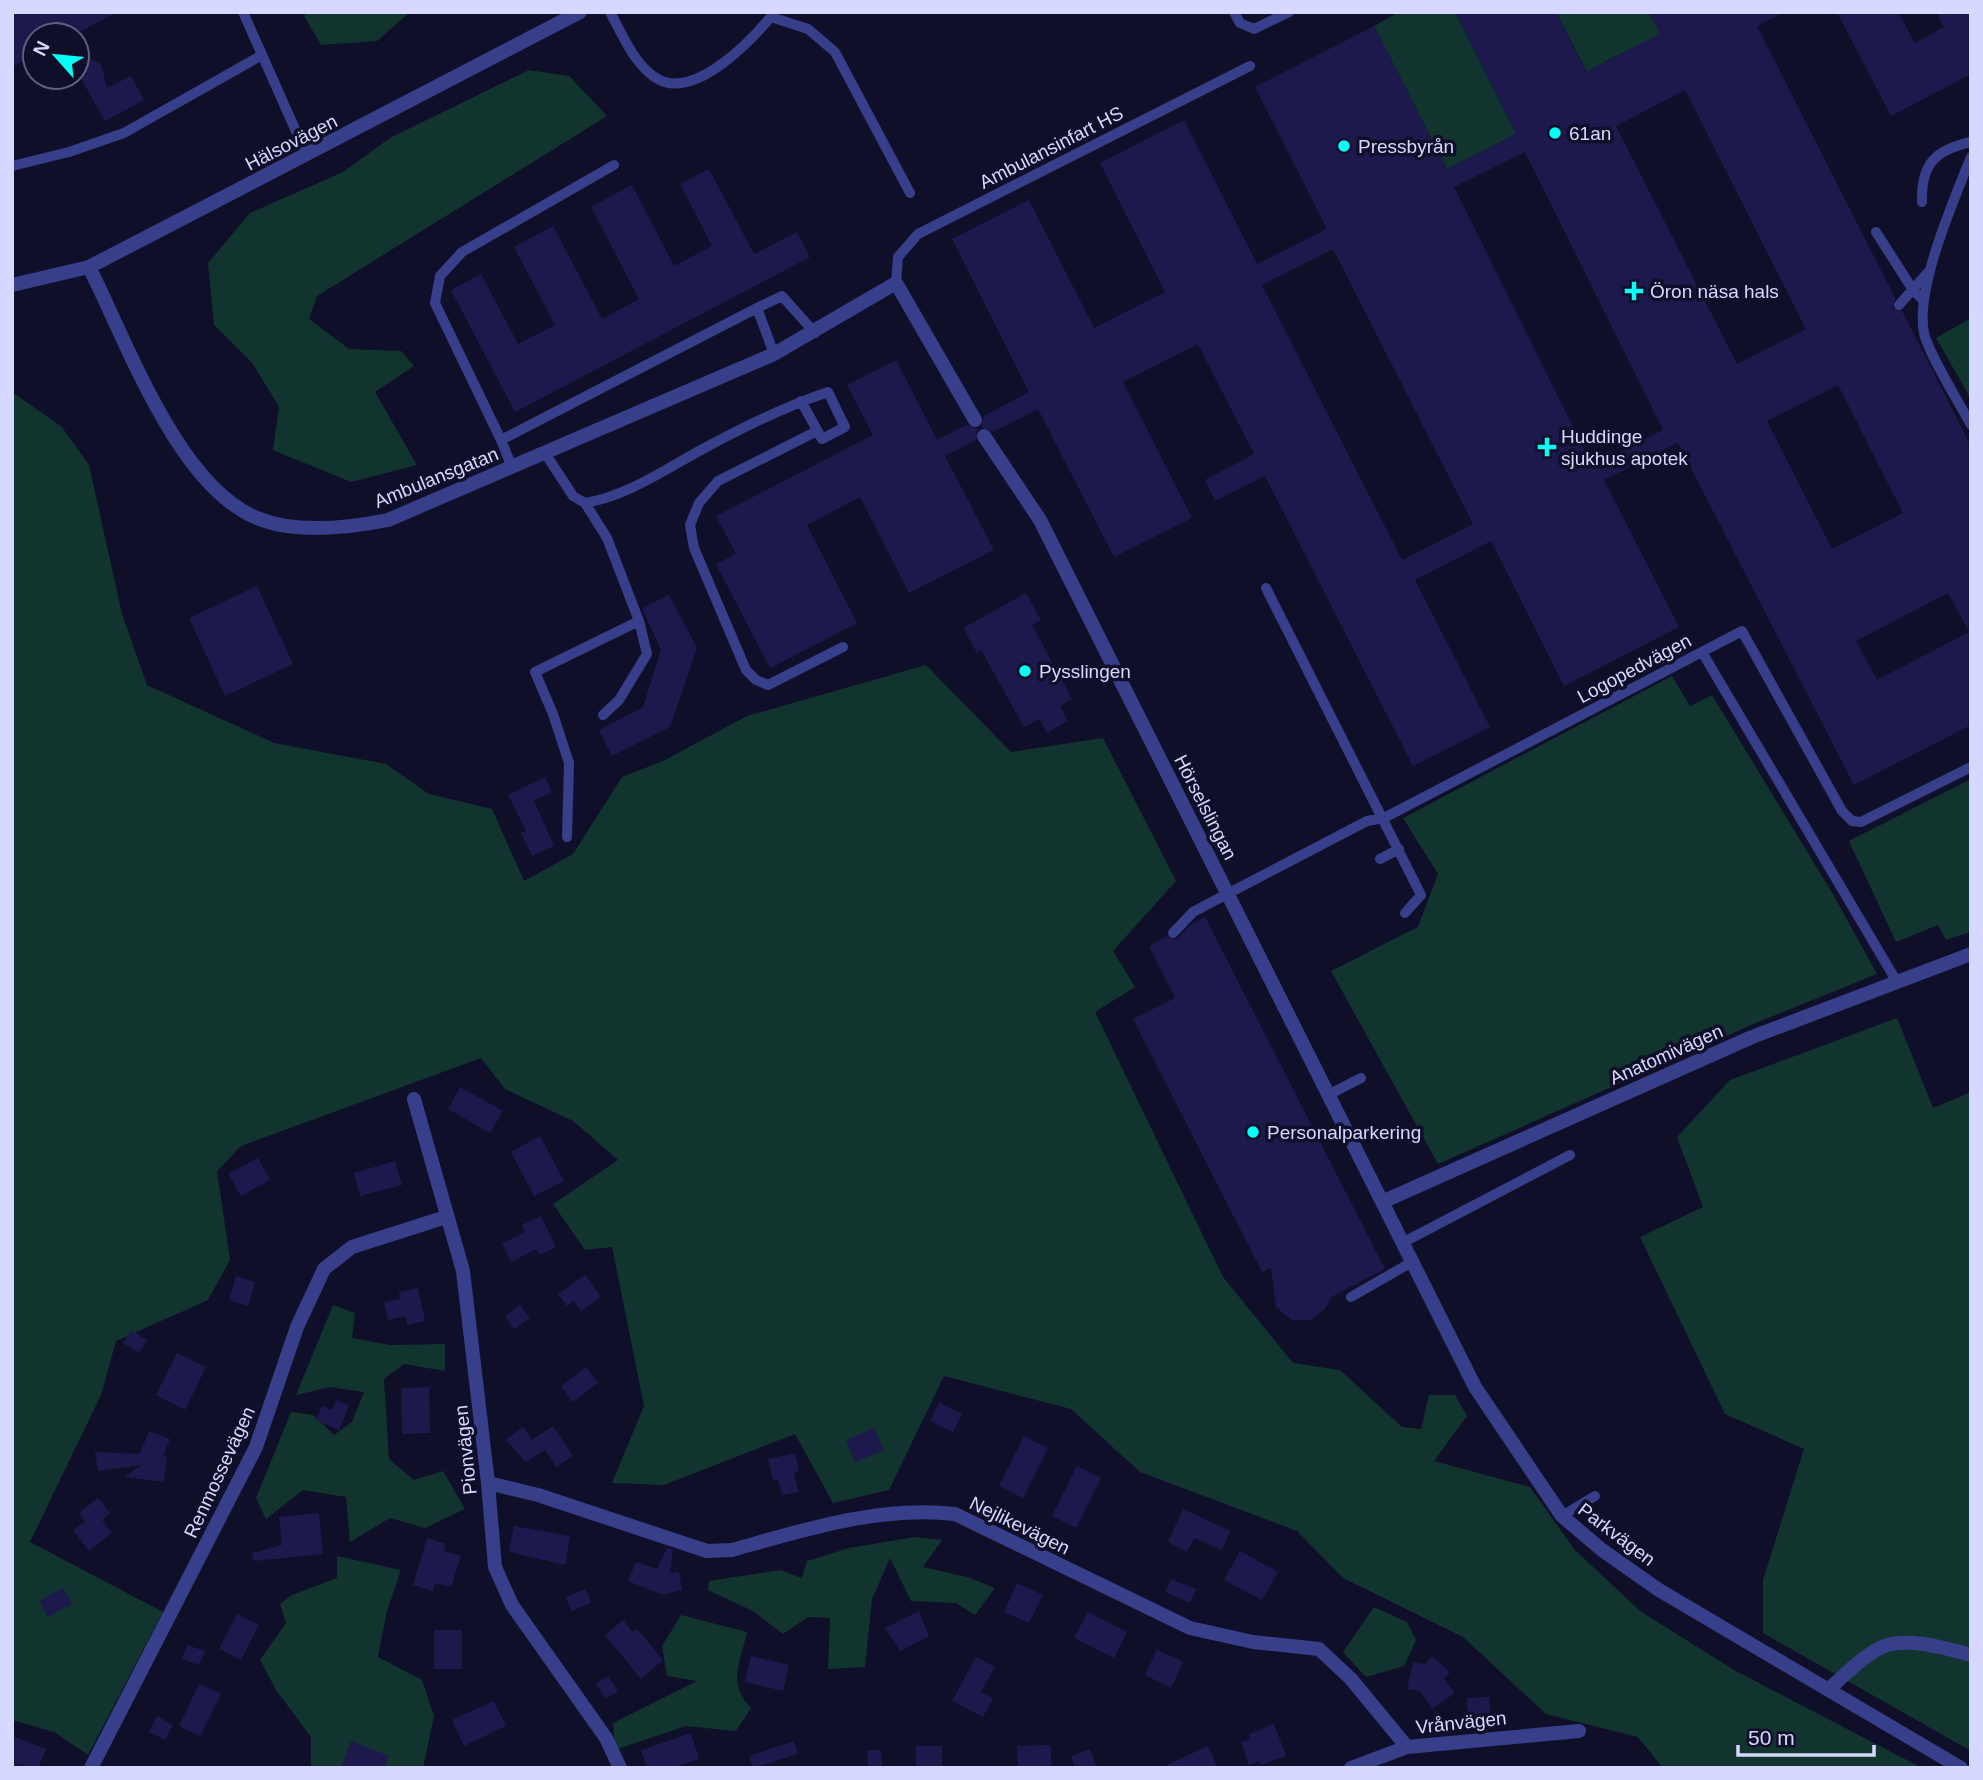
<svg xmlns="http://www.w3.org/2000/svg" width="1983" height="1780" font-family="Helvetica,sans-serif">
	<rect width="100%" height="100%" fill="#100f2a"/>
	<path fill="#11342e" d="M307 12H410L377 41 321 45 304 16Z
		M1399 12H1455L1516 134 1447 169 1374 26Z
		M1556 12H1649L1668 49 1643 43 1604 62 1594 86Z
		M529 70 569 76 607 116 317 296 309 319 349 349 401 351 414 366 375 392 417 465 351 482 273 450 279 407 253 364 214 325 208 263 250 213 343 172 390 138Z
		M1971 318V399L1936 338Z
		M12 392 62 427 89 465 122 614 147 685 274 743 386 764 429 794 492 809 524 881 573 854 622 777 663 761 747 716 926 665 1011 752 1103 738 1176 881 1113 951 1135 987 1095 1012 1223 1277 1293 1363 1340 1370 1402 1427 1421 1429 1429 1395H1455L1467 1416 1434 1461 1530 1487 1574 1549 1640 1611 1734 1670 1922 1768H1663L1638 1737 1546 1714 1463 1637 1343 1578 1297 1531 1140 1472 1071 1409 944 1376 889 1490 833 1503 795 1434 664 1485 612 1483 644 1406 612 1247 585 1250 553 1204 618 1160 573 1121 505 1089 481 1058 241 1146 217 1171 230 1260 208 1300 116 1341 101 1395 30 1542 163 1612 88 1755 54 1732 12 1720Z
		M1672 676 1690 706 1712 695 1834 896 1877 974 1751 1025 1438 1164 1331 971 1418 927 1438 874 1403 818Z
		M1971 779V932L1946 940 1938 925 1896 942 1849 841Z
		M1897 1018 1933 1108 1971 1092V1751L1763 1633V1580L1804 1449 1725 1414 1640 1237 1703 1207 1677 1137 1730 1080Z
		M333 1305 355 1313 352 1338 390 1345 445 1344V1371L404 1364 384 1379 389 1459 414 1480 443 1471 465 1509 425 1528 390 1518 350 1542 346 1497 303 1490 266 1519 256 1498 291 1412 313 1415 334 1435 352 1422 364 1392 330 1387 296 1395Z
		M915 1537 942 1540 923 1567 967 1577 995 1588 975 1615 956 1603 911 1601 890 1558 872 1599 865 1667 828 1669 830 1618 808 1617 783 1634 753 1611 708 1590 709 1581 780 1570 802 1578 807 1561 849 1548Z
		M337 1556 401 1570 387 1611 378 1657 422 1680 434 1716 423 1768H311V1737L276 1690 260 1660 286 1623 280 1604 292 1595 337 1578Z
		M1374 1607 1407 1622 1416 1640 1404 1666 1366 1677 1343 1652Z
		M681 1615 747 1632C740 1664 727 1682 751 1708L736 1731 686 1726 615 1750 613 1723 697 1681 667 1676 662 1646Z"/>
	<path fill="#1d194c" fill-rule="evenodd" d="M12 12H117L74 35H35V55L12 67Z
		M1455 12H1556L1586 72 1660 34 1649 12H1784L1757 26 1895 298 1892 308 1902 311 1971 446V725L1854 785 1678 443 1604 480 1679 627 1564 686 1491 541 1415 580 1490 727 1413 766 1265 476 1215 501 1205 480 1254 454 1198 344 1123 382 1192 518 1114 557 1038 409 993 432 981 427 984 416 1029 392 952 239 1029 200 1094 328 1165 292 1100 163 1184 120 1257 264 1327 229 1255 87 1374 26 1447 169 1516 134ZM1685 90 1806 329 1737 364 1616 126ZM1525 152 1663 430 1592 465 1454 187ZM1333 249 1473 524 1402 560 1262 285ZM1838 385 1903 513 1832 549 1767 421ZM1948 593 1969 632 1877 680 1856 641Z
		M1837 12H1898L1915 43 1944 27 1936 12H1971V74L1891 116Z
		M90 59 101 64 107 88 131 76 144 100 105 121 79 75 80 66Z
		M709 169 754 254 797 232 810 257 515 412 451 290 481 274 518 344 555 325 514 247 553 226 602 319 639 299 591 207 632 185 674 266 712 246 680 184Z
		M896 360 937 440 966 425 978 429 976 440 945 456 994 550 909 593 860 497 807 525 857 623 770 668 716 564 736 554 716 516 873 435 847 385Z
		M257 586 293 664 225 696 189 618Z
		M1026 593 1041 620 1032 625 1072 699 1060 706 1068 721 1047 733 1039 719 1024 727 981 650 977 653 963 628Z
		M669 595 697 648 670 727 612 756 599 730 643 707 661 650 642 608Z
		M545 777 552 792 534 801 554 846 532 856 521 833 526 831 508 795Z
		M1205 917 1385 1269 1331 1297 1326 1308 1311 1320H1292L1276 1307 1271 1268 1262 1272 1133 1019 1175 998 1149 946 1167 936 1176 940 1193 923Z
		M460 1087 503 1111 490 1133 448 1109Z
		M540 1136 564 1181 534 1196 511 1152Z
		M258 1158 270 1180 241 1196 228 1174Z
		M395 1161 402 1185 360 1196 354 1173Z
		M541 1216 556 1247 540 1255 536 1249 511 1262 502 1244 525 1232 522 1225Z
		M585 1275 601 1297 581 1311 574 1301 567 1306 558 1294Z
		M236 1276 255 1282 248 1306 229 1300Z
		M418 1288 425 1321 407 1325 405 1316 388 1320 384 1302 400 1299 399 1292Z
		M520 1305 530 1318 514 1329 505 1316Z
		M131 1330 147 1340 139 1353 123 1343Z
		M177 1353 206 1367 185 1410 156 1395Z
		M586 1367 598 1383 573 1402 561 1386Z
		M429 1387 430 1433 402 1434 401 1388Z
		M336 1400 349 1406 339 1430 316 1420 322 1406 332 1410Z
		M939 1402 962 1414 953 1432 930 1421Z
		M553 1426 573 1456 556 1467 545 1450 526 1462 506 1440 523 1427 532 1440Z
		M874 1428 884 1450 855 1462 846 1440Z
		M149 1431 170 1439 163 1456 167 1457 164 1482 125 1477 141 1465 98 1471 95 1452 140 1454Z
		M1024 1436 1048 1448 1023 1498 999 1486Z
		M795 1453 799 1471 794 1472 798 1492 782 1495 778 1479 773 1480 768 1459Z
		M1077 1466 1101 1478 1076 1528 1052 1516Z
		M98 1498 110 1513 102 1520 112 1533 89 1551 73 1530 85 1521 79 1513Z
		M1183 1509 1230 1531 1222 1550 1194 1538 1187 1552 1168 1542Z
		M319 1513 323 1554 254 1561 252 1553 282 1545 279 1517Z
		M514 1526 570 1536 565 1565 509 1552Z
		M427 1538 446 1544 444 1551 461 1556 451 1587 435 1583 433 1591 413 1585Z
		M667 1548 673 1550 670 1573 679 1572 682 1590 663 1595 628 1581 636 1562 657 1569Z
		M1240 1551 1278 1572 1262 1600 1224 1580Z
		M1171 1579 1196 1589 1190 1603 1165 1592Z
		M1017 1583 1043 1595 1029 1623 1004 1612Z
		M63 1588 72 1604 48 1617 39 1601Z
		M586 1589 591 1603 571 1611 566 1597Z
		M919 1611 929 1636 900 1651 885 1628Z
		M1088 1612 1127 1632 1114 1658 1074 1638Z
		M237 1614 259 1625 241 1660 219 1649Z
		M623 1620 633 1632 637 1629 663 1660 641 1679 605 1635Z
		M434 1630H462V1669H434Z
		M187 1645 205 1651 199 1665 182 1659Z
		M1157 1650 1183 1662 1171 1688 1145 1675Z
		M751 1656 789 1665 783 1691 745 1682Z
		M1432 1656 1450 1672 1444 1679 1455 1693 1432 1709 1420 1691 1407 1689 1413 1662 1425 1664Z
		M976 1657 995 1667 981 1692 993 1698 983 1717 952 1701Z
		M608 1676 618 1691 606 1699 596 1684Z
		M199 1684 221 1694 200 1736 179 1726Z
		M1489 1697 1490 1713 1468 1715 1467 1698Z
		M494 1701 506 1726 464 1746 452 1720Z
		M157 1716 173 1725 165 1740 149 1732Z
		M1274 1724 1286 1756 1260 1765 1259 1761 1249 1765 1241 1742 1250 1739 1249 1734Z
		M691 1733 699 1759 672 1768H647L641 1750Z
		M12 1736 46 1749 38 1768 12 1764Z
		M351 1741 389 1756 384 1768H341Z
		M794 1741 798 1754 753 1768 749 1756Z
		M1051 1745V1768H1018L1017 1746Z
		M916 1746H942V1768H916Z
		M1208 1746 1218 1768H1160Z
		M1090 1749 1097 1768H1075L1071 1756Z
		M867 1750H881L882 1767H868Z"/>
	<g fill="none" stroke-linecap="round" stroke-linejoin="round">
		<path stroke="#373f8b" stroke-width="10" d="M243 12 307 156
			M610 12C622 34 634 64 656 78 694 102 752 40 774 13
			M1234 12 1240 23 1254 29 1289 12
			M771 17 808 29 835 52 910 193
			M1971 157C1954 200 1915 288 1924 333 1928 353 1960 404 1971 425
			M12 166 69 152 124 133 262 55
			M1922 202C1921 164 1935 150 1971 142
			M1876 232 1913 290 1923 300
			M896 283 898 257 918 234 1250 66
			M1899 305 1930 270
			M757 308 782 296 815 333
			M817 431 718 481 699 503 690 525 694 548 746 670 756 680 768 685 843 647
			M501 440 435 303 440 276 462 252 614 165
			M545 453 573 496 585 503 607 538 639 621 647 654 619 700 603 715
			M512 467 501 440 757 308 774 354
			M585 503C627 496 664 470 701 450 741 428 784 407 828 392L845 427 822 439 801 401
			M1266 588 1421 895 1405 913
			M1702 652 1897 982
			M567 837 569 763 553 714 535 672 639 621
			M1380 859 1399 849
			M1173 933 1193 912 1208 904 1367 821 1384 818 1742 631 1842 811 1852 821 1861 822 1971 767
			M1328 1095 1361 1078
			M1402 1243 1570 1155
			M1351 1297 1412 1262
			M1562 1516 1595 1496"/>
		<path stroke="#373f8b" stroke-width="14" d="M89 267C127 342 177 485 257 518 296 534 348 528 388 520L774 354 896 283 975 420
			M984 436 1040 520 1475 1387 1562 1516 1602 1550 1659 1590 1961 1768
			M414 1099 463 1271 488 1483 495 1567 512 1605 606 1738 620 1768
			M1382 1202 1752 1037 1971 954
			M488 1483 538 1495 707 1551 732 1550C803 1530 881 1505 955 1514L1190 1628 1253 1642 1319 1649 1351 1679 1407 1747
			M1830 1688C1845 1675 1861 1658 1878 1649 1903 1635 1945 1648 1971 1655
			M91 1768 256 1447 297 1327 324 1269 352 1247 446 1217
			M1351 1768 1407 1747 1579 1731"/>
		<path stroke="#373f8b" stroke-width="14" d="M12 285 89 267 580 12"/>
	</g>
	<g fill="#03fff6" stroke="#100f2a" stroke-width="2.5">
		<circle cx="1555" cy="133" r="7"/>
		<circle cx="1344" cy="146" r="7"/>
		<path d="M1630.5 280.5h7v7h7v7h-7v7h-7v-7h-7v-7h7z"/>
		<path d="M1543.5 436.5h7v7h7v7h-7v7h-7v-7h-7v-7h7z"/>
		<circle cx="1025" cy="671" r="7"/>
		<circle cx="1253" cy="1132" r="7"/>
	</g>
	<g text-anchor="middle" stroke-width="7" stroke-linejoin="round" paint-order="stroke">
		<g font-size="19" fill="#d7d8ff" stroke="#100f2a" text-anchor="start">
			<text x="1569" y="140">61an</text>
			<text x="1358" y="153">Pressbyrån</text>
			<text x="1650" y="298">Öron näsa hals</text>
			<text x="1561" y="443">Huddinge<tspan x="1561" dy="22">sjukhus apotek</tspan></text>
			<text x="1039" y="678">Pysslingen</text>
			<text x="1267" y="1139">Personalparkering</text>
		</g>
		<g font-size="19" fill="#d7d8ff" stroke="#100f2a">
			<text transform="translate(291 142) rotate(-27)" y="7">Hälsovägen</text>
			<text transform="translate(1051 147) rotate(-27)" y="7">Ambulansinfart HS</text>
			<text transform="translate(436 477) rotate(-22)" y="7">Ambulansgatan</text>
			<text transform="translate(1634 668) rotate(-28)" y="7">Logopedvägen</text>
			<text transform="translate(1206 807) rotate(63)" y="7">Hörselslingan</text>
			<text transform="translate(1666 1054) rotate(-24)" y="7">Anatomivägen</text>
			<text transform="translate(465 1450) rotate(-96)" y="7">Pionvägen</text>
			<text transform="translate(219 1472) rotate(-65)" y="7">Renmossevägen</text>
			<text transform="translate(1020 1525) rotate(26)" y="7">Nejlikevägen</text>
			<text transform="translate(1617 1534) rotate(37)" y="7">Parkvägen</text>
			<text transform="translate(1461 1722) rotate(-6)" y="7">Vrånvägen</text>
		</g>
	</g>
	<rect width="1983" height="1780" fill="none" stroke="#d7d8ff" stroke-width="28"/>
	<g transform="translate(56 56) rotate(297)"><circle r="33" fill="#100f2a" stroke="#605f7f" stroke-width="2"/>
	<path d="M0-5L12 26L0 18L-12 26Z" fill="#03fff6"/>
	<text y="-10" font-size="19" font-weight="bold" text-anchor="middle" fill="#d7d8ff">N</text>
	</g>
	<path d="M1738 1745v10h136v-10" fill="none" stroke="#d7d8ff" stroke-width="3.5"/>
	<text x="1748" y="1745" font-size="21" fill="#d7d8ff" stroke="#100f2a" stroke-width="5" paint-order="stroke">50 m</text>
</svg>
